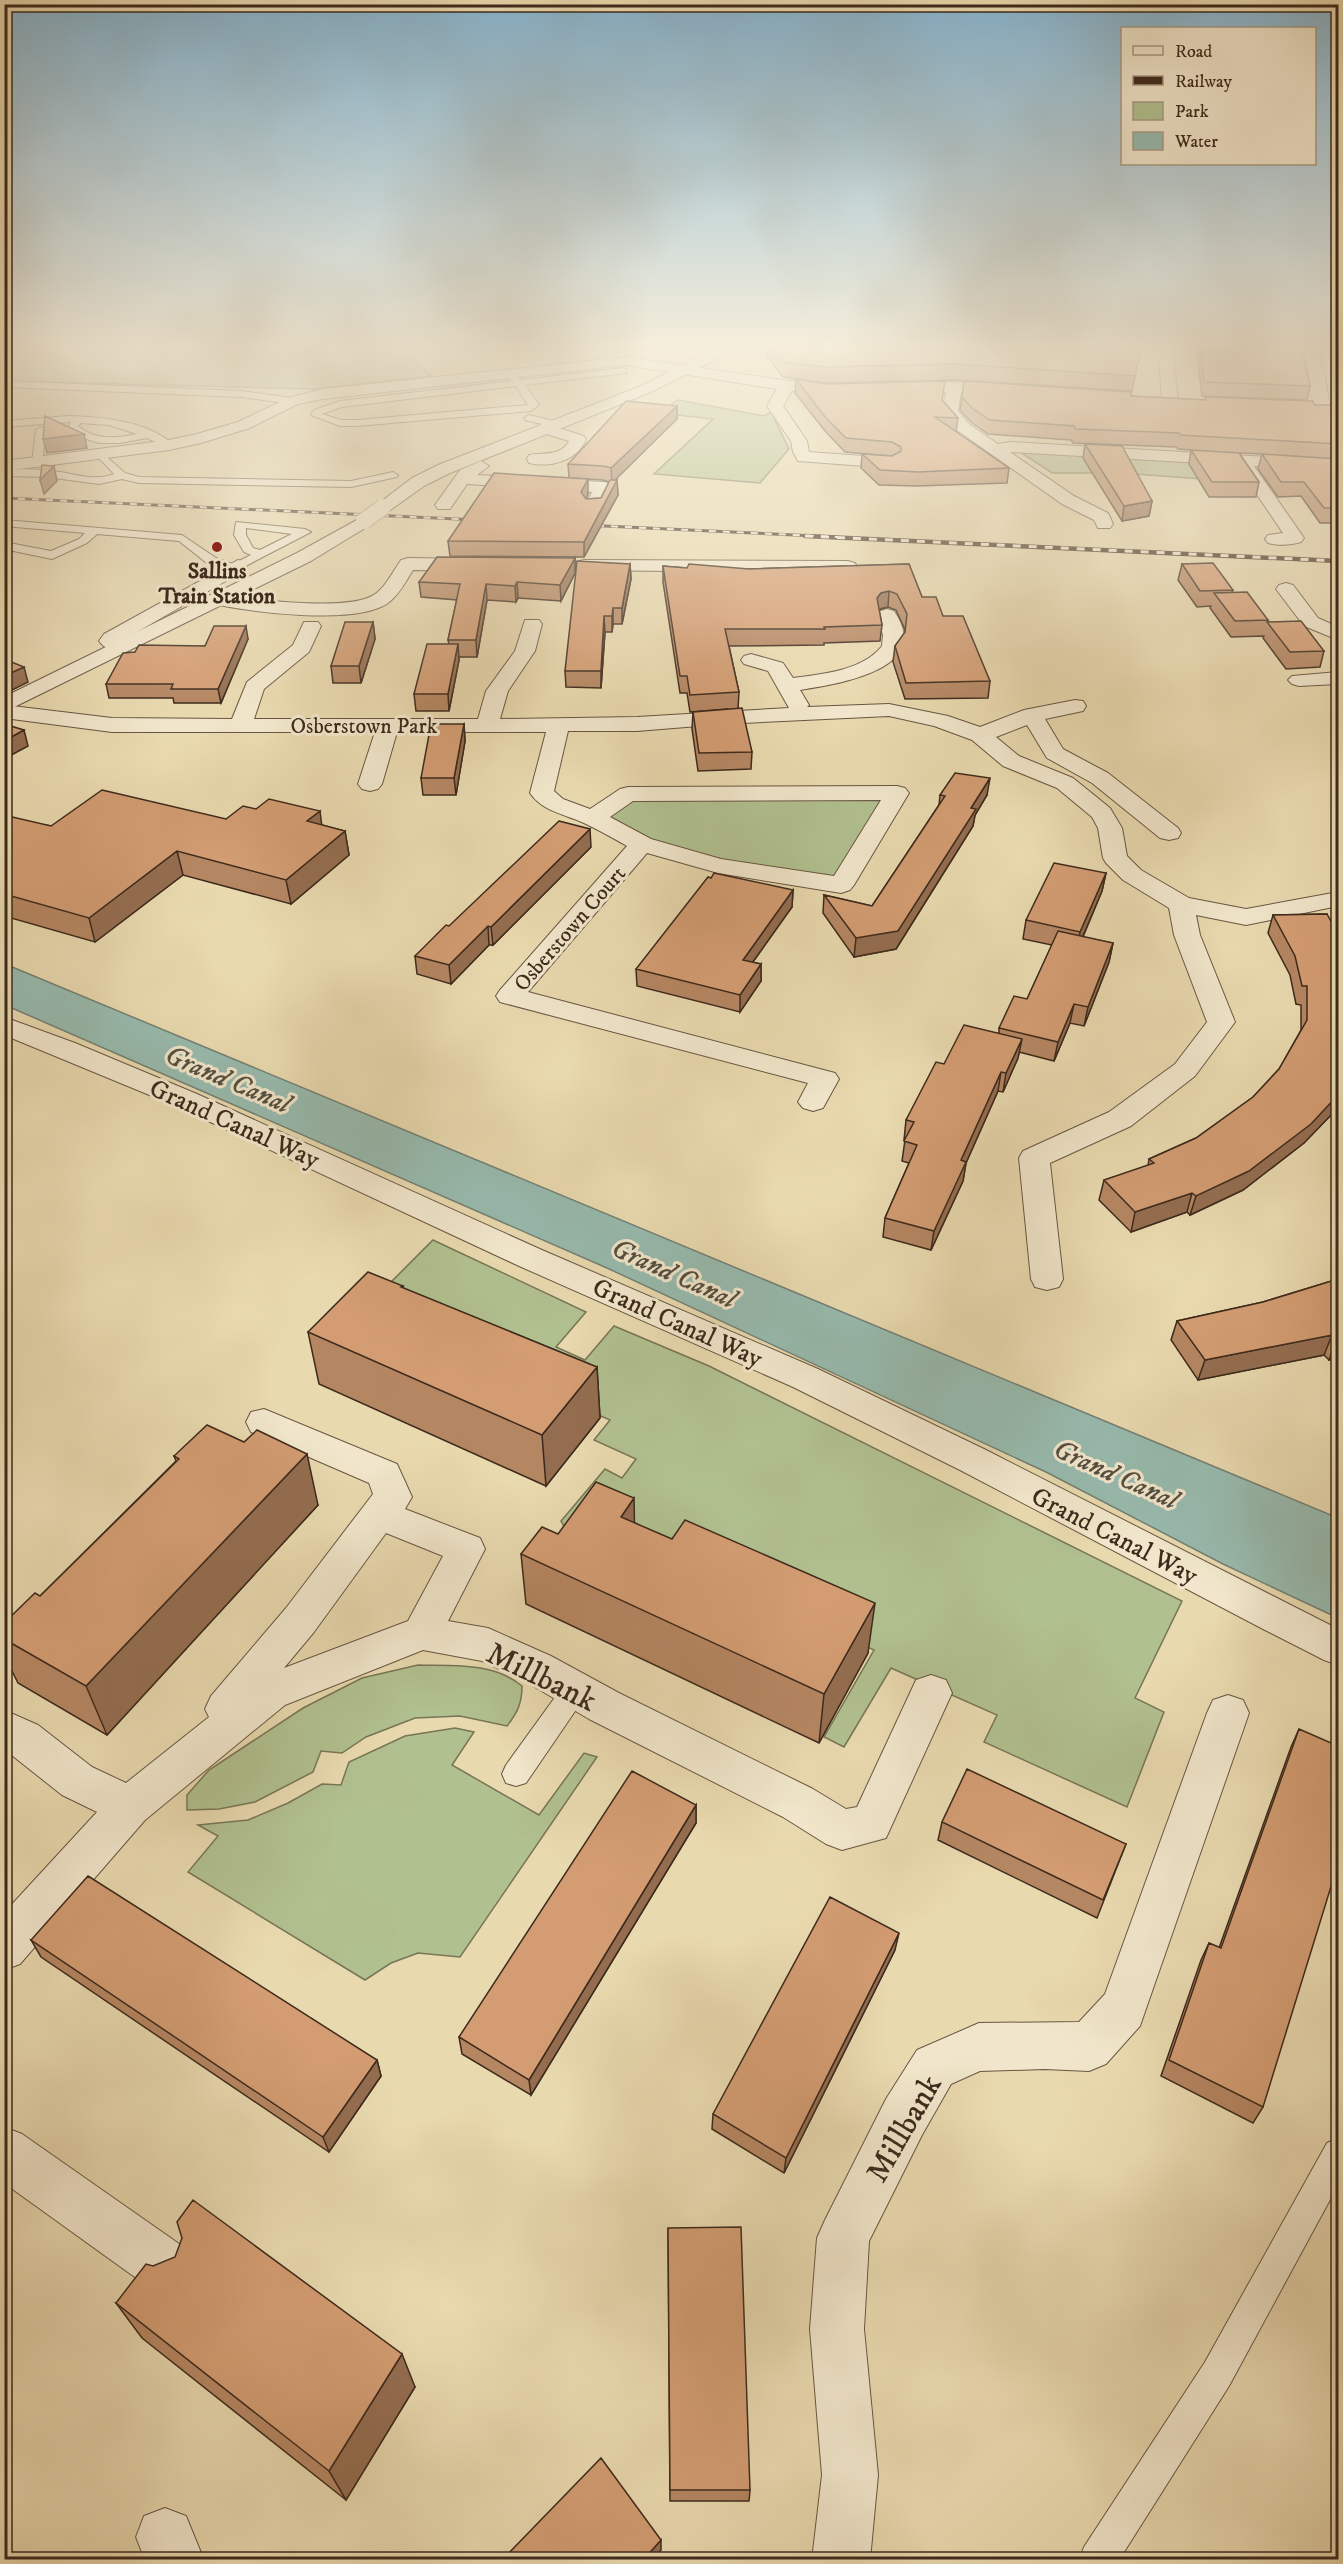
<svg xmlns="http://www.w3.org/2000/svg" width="1343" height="2564" font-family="'IM FELL DW Pica',serif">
	<rect width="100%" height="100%" fill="#e9d9af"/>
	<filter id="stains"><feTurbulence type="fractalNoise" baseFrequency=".00333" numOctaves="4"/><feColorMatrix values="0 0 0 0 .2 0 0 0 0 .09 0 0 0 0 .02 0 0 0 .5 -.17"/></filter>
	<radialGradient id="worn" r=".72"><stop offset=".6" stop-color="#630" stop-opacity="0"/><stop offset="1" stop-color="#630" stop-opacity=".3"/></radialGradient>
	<path fill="#b1c08f" stroke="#777556" stroke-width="1.5" d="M4 346H400L431 376 315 389 5 381Z
		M678 400 764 416 771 412 789 449 760 483 654 474 713 419 659 413Z
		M1020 452 1226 463 1203 479 1121 473H1052Z
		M634 794 892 795 836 882 651 845 596 815Z
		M433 1240 586 1312 556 1347 585 1360 614 1326 709 1366 1182 1601 1135 1698 1164 1712 1127 1807 984 1742 997 1715 891 1668 844 1747 824 1737 874 1650 600 1522 565 1528 561 1521 605 1469 622 1478 636 1459 594 1440 610 1420 363 1310Z
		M418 1665C454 1666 493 1662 522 1686 522 1704 517 1713 507 1726L460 1716 415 1718 366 1737 342 1753 321 1751 313 1772 255 1802 219 1809 187 1810V1795L209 1770 303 1708 362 1678Z
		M455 1728 474 1732 452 1765 539 1815 584 1753 597 1757 460 1957 418 1953 391 1963 365 1980 188 1872 218 1836 198 1825 248 1820 288 1803 322 1784 341 1785 349 1762 405 1736Z"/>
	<path fill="#97baae" stroke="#738074" stroke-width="1.5" d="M5 964 1338 1518V1618L1223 1564 1046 1472 607 1268 5 1005Z"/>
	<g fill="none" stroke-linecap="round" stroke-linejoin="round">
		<g stroke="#685641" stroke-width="2">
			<path id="service" d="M623 368 626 369V373L525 385 539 405 531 411 357 426H340L311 415 314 410 340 401 512 381 506 373 511 370 521 380ZM516 386 528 405 357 420H341L322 414 342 407Z
				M4 381 241 391 293 398 298 401 293 404 241 397 4 387Z
				M529 415 558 422 559 424 554 427 525 420 524 418Z
				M69 416C103 417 148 421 174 445L165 447 147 438 120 443H99L77 436 68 427 71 422 4 427V421ZM81 423 109 425 137 434C117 438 96 441 78 426Z
				M41 427 46 430 42 463 37 466 32 463 36 430Z
				M101 452 125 473 139 477 351 481 393 472 398 475 397 477 351 487 139 483 122 479 99 484 47 477 4 476V470C20 469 37 469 53 471 73 473 94 482 114 474L96 455Z
				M4 520 182 535 216 558 233 564 251 555 244 552 234 535 236 522 305 529 311 532 234 572 208 564 179 541 97 534 87 543 52 559 4 549V542L51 551 79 539 85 533 4 526ZM246 528 292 534 260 550 253 548 246 535Z
				M575 1679 584 1682 588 1690 584 1698 526 1783 516 1786 506 1783 502 1774 506 1765 566 1682Z
				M1338 2138V2185L1229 2386 1119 2560H1079L1084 2547 1205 2362 1327 2143Z"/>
		</g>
		<g stroke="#685641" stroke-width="2">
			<path id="minor" d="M1093 346H1172L1178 401 1170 406 1162 401 1159 355 1100 350Z
				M1320 346H1334L1338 366V405L1330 400Z
				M626 357 789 381 845 387 848 390 840 395 792 391 783 406 807 441 809 452 891 458 899 463 891 468 798 461 793 452 791 441 767 406 777 389 626 365 323 399 298 404 250 428 201 443 169 450 4 471V461L169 440 197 434 238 422 288 398 323 389Z
				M901 382H954L1013 388 1016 391 1013 394 1008 396 961 392 958 411 969 424 998 444 1011 442 1338 461V471L1254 466 1304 538 1301 542C1291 545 1278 546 1268 543L1265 539 1268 535 1283 533 1237 465 1010 452 1074 496 1108 513 1113 524 1110 528H1098L1094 520 1062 504 957 430 942 412 946 392 896 390 893 387Z
				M543 423 584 436 586 439C577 461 551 468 529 463L527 459 529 455C544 452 560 457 569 441L537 431 535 428Z
				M481 461 489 466 477 475 603 482 609 483 612 487 599 512H587L584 508 592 492 467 484 450 509H438L435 505 460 470Z
				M408 558 476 559 483 561 485 565 483 569 476 571 413 570C406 581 399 595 388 603 356 626 248 612 210 603L207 599 210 595C223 592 238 598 251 599 279 602 348 609 372 596 385 589 393 571 401 560Z
				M238 560 245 562 247 566 245 570 123 640 131 646 128 650C118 653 105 650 99 641L104 634Z
				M584 560 848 561 855 563 857 567 855 571 848 573 577 570 575 566 577 562Z
				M1286 583 1293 585 1318 618 1338 627V640L1304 626 1276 589 1279 585Z
				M887 609 894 611C935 670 837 684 800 690L809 705 807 707 889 704 948 716 980 727 1024 710 1075 700 1083 701 1086 706 1083 711 1045 719 1063 749 1108 773 1178 828 1181 833 1178 838 1169 840 1160 838 1092 783 1047 758 1027 725 996 737 1019 756 1073 778 1110 808 1122 828 1127 856 1141 870 1189 898 1246 909 1338 892V906L1246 925 1196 915 1200 935 1235 1022 1195 1076 1131 1126 1050 1163 1063 1279 1059 1287 1047 1290 1035 1287 1031 1279 1019 1158 1023 1151 1109 1112 1175 1064 1207 1022 1174 935 1169 908 1123 880 1106 863 1103 858 1098 828 1092 817 1057 788 1003 766 972 740 934 726 889 716 723 724 637 731H568L554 791 563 799 590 809 620 789 628 787 897 786 905 788 909 793 854 885 850 890 841 893 718 873 647 853 528 992 835 1073 839 1079 823 1108 813 1111 803 1108 798 1102 808 1083 500 1002 496 996 500 990 627 846C613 838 599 830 584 823 565 814 543 812 530 793L546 732H397L382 784 378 789 370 791 362 789 358 784 375 732H112L4 718V705L112 718 232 719 247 682 293 645 304 622H318L321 626 309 652 264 689 254 719H478L486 691 515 651 525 620H539L542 624 535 651 508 691 500 719 637 717 789 708 768 671 744 664 741 660 744 656 751 654 783 663 793 678C822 674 862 671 882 646L883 635 877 615 880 611ZM881 800 834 876 721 859 651 839 610 817 633 801Z
				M1338 672V684L1299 686 1292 684 1288 680 1292 676Z
				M4 1017 75 1043 197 1094 542 1250 818 1369 986 1450 1338 1629V1665L1324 1660 1263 1629 960 1470 793 1387 519 1266 176 1106 4 1035Z
				M264 1409 397 1464 412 1497 405 1509 480 1538 485 1549 448 1621 488 1628 551 1656 619 1693 813 1789 846 1809 857 1807 916 1680 931 1675 946 1680 952 1693 886 1838 842 1850 826 1844 783 1817 589 1719 523 1680 482 1661 423 1650 285 1705 145 1820 20 1964 4 1970V1913L97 1812 62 1795 4 1749V1710L38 1725 92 1767 126 1783 209 1717 205 1709 211 1696 286 1608 373 1494 369 1483 251 1432 246 1422 251 1412ZM386 1533 443 1556 408 1621 284 1668 314 1632Z
				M1228 1695 1243 1700 1249 1713 1140 2026 1106 2064 1089 2071 1045 2069 980 2071 951 2084 922 2135 869 2241 864 2329 878 2475 870 2560H812L822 2475 810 2329 817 2238 825 2220 886 2099 917 2050 979 2023 1079 2022 1105 1994 1207 1713 1213 1700Z
				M4 2127 22 2134 195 2255 202 2274 195 2293 176 2300 157 2293 4 2183Z
				M165 2508 186 2516 204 2560H145L136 2537 144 2516Z"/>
		</g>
		<g stroke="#685641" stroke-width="2">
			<path id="tertiary" d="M715 346H732L713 361 651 392 450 473 424 486 389 511H377L374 507 412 478 438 465 641 386 703 355Z
				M364 516 370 517 373 521 370 525 311 561 4 712V697L297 553Z"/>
		</g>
		<use href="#service" fill="#f1e6cb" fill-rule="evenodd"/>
		<use href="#minor" fill="#f1e6cb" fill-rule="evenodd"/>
		<use href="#tertiary" fill="#f1e6cb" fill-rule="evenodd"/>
		<g stroke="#3d2a1c" stroke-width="3">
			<path id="rail-far1" d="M4 498 478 520
				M583 525 837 537"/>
		</g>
		<g stroke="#3d2a1c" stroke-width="4.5">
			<path id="rail" d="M805 536 1338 561"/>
		</g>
		<use href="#rail-far1" stroke="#f1e6cb" stroke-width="2" stroke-dasharray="7" stroke-linecap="butt"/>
		<use href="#rail" stroke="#f1e6cb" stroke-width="3" stroke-dasharray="8" stroke-linecap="butt"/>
		<g stroke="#685641" stroke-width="17" stroke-linecap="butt">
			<path id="tertiary-bridge" d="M364 521 383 507"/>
		</g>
		<use href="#tertiary-bridge" stroke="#f1e6cb" stroke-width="16"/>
	</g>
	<path fill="#b58662" stroke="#3d2a1c" stroke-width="1.5" d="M767 346H802L826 350 1141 346 1132 391 954 380 825 383 783 377 767 356Z
		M1196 346H1302L1310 386 1307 400 1202 396Z
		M796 379 942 400 958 418 956 432 1009 468 1007 483 917 486 879 485 861 468 862 454 891 456 845 452 826 432 795 393Z
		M1131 396 1205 400V397L1314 405H1338V523H1320L1301 496 1278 497 1258 469 1262 454 1239 453 1259 482 1256 497H1209L1189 464 1191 450 1178 449 1176 447 1073 443 1071 440 988 434 971 422 960 410 962 397Z
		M677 406V419L614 480H617L618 495 584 557 450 556 448 541 588 494 586 499 601 498 609 482 603 480 569 478 568 464Z
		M1085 444 1152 501 1149 516 1122 521 1083 458Z
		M575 558V573L561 601 518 598 516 602 487 600 477 657H459V660L449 711H416L414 694 449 644 448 640 457 600 421 597 419 582Z
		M630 564 631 579 622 624H613L612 632H605L601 688 566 687 565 671Z
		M909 564 922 597 943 616 990 681 988 698 905 699 893 662 895 646 905 633V630L896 610 888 607 879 610 882 625 880 641 824 643V645L729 646 739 692 738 709 752 752 751 769 698 771 692 729 693 712 728 709 690 712 687 693H680L663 582V566L687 568 749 569Z
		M1182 564 1233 590 1232 592 1268 620V622L1324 651 1320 667 1286 669 1263 638 1264 636 1231 637 1210 608 1211 606 1197 607 1178 580Z
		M373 622 375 639 361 683H333L331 666Z
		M248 639 221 703H174L173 698H109L106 684 135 652 205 646Z
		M464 724 465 741 456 795H423L421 778Z
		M940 795H987L975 815 973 826 896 949 854 957 823 913 824 895 872 906 939 805Z
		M4 818 51 826 226 819 322 825 345 831 349 855 291 904 183 875 95 942 4 916Z
		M591 847 493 945H489L451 984 417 974 415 956 449 926Z
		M1106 873 1102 891 1083 937 1113 943 1109 962 1084 1026 1070 1023 1054 1061 1019 1052 1018 1058 1003 1092 998 1091 966 1163 963 1181 931 1250 883 1237 885 1218 909 1163 902 1161 905 1140H904L906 1120 944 1064 999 1033V1028L1027 999 1052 945 1023 939 1026 920Z
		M793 890 792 907 753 962 761 964V981L740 1012 637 986 636 969Z
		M1327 914 1331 1115 1304 1143 1243 1190 1190 1215 1187 1212 1131 1232 1099 1200 1104 1180 1148 1166 1149 1159 1196 1138 1253 1097 1279 1069 1301 1030V1005L1296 1004 1290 975 1268 933 1273 915Z
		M1338 1279V1357L1329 1360 1324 1355 1198 1380 1171 1340 1177 1321 1263 1302Z
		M403 1286V1288L597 1367 600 1418 546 1486 319 1384 308 1332Z
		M174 1456 318 1505 107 1735 18 1683 4 1655V1623L40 1596 176 1461Z
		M635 1523 868 1653 819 1743 526 1604 521 1554 558 1534Z
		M1299 1729 1263 2107 1253 2123 1161 2076 1201 1960 1209 1943 1219 1948 1291 1747Z
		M696 1805V1823L531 2095 462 2054 459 2037Z
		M942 1822 1126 1844 1097 1918 938 1840Z
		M31 1940 377 2060 381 2076 329 2152 41 1957Z
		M895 1950 784 2173 712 2129 713 2114Z
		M668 2228 750 2490 749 2501H670Z
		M116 2303 415 2387 346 2500 142 2338Z"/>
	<path fill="#946d50" stroke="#3d2a1c" stroke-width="1.5" d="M677 406V419L612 483 611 468Z
		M84 434 87 448 47 453 43 439Z
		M54 466 57 481 44 494 40 480Z
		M588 479V494L582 507 581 492Z
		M617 480 618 495 584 557V542Z
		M1152 501 1149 516 1122 521 1124 506Z
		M575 558V573L561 601 560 585Z
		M630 564 631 579 622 624V608Z
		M517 582 518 598 516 602 515 586Z
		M486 584 487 600 477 657 476 640Z
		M889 591 888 607 879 609 875 614 877 598 881 593Z
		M613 608V624L612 632V616Z
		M604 616 605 632 601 688V671Z
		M373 622 375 639 361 683 359 666Z
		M246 626 248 639 221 703 218 689Z
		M458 644 459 660 449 711 448 694Z
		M24 667 28 682 4 694V676Z
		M464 724 465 741 456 795 454 778Z
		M24 730 28 746 4 759V741Z
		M990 778 987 795 975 815 973 826 896 949 854 957 856 938 971 808Z
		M320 811 323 835 307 821Z
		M590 829 591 847 493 945 491 927Z
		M345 831 349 855 291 904 286 880Z
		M177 851 183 875 95 942 89 918Z
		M1106 873 1102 891 1077 950 1080 932Z
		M793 890 792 907 742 977 743 960Z
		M488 926 489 945 451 984 449 965Z
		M1113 943 1109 962 1084 1026 1088 1007Z
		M761 964V981L740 1012V995Z
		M1074 1004 1070 1023 1054 1061 1058 1042Z
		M1022 1039 1018 1058 1003 1092 1006 1073Z
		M1001 1072 998 1091 966 1163 963 1181 931 1250 934 1231 961 1160Z
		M1338 1093V1100L1331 1115 1304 1143 1243 1190 1190 1215 1196 1196Z
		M1192 1193 1187 1212 1131 1232 1135 1212Z
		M1332 1335 1324 1355 1198 1380 1205 1360Z
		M1338 1340V1357L1329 1360 1336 1341Z
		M597 1367 600 1418 546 1486 542 1435Z
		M307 1454 318 1505 107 1735 86 1686Z
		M634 1498 635 1549 621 1517Z
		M875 1603 868 1653 819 1743 824 1694Z
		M4 1764 8 1770 4 1774Z
		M696 1805V1823L531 2095 529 2080Z
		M899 1933 895 1950 784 2173 786 2158Z
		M377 2060 381 2076 329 2152 323 2137Z
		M402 2354 415 2387 346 2500 329 2471Z
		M661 2540V2550L653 2559H644Z"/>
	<path fill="#d39c72" stroke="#3d2a1c" stroke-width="1.5" d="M771 346H802L826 350 829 346H1141L1135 376 956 364 826 367 784 362Z
		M1200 346H1302L1310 386 1204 382Z
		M796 379 826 384 945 381 942 400 958 418 935 417 1009 468 918 472 880 470 862 454 892 456 901 451V447L892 442 846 438 826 418Z
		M964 381 1131 392V396L1206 400 1205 397 1313 401 1314 405H1338V444L1181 435 1179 433 1076 429 1074 426 990 420 972 408 962 397Z
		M626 401 677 406 611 468 603 466 568 464Z
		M45 416 84 434 43 439Z
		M1085 444 1122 446 1152 501 1124 506Z
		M1191 450 1239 453 1259 482H1212Z
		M1262 454 1338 459V508H1324L1304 482H1281Z
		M42 465 54 466 40 480Z
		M494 473 588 479 581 492 586 499 601 498 610 480H617L584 542 448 541Z
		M437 557 575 558 560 585 517 582 515 586 486 584 476 640H448L460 584 419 582Z
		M577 561 630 564 622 608H613L612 616H604L601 671H565Z
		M1213 563 1233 590 1200 591 1182 564Z
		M689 564 749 569 909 564 922 597H936L943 616H963L990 681 906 683 895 646 905 632 907 614 897 594 889 591 881 593 877 598 882 625 824 627 825 629H725L739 692 690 695 687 676H680L663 566 687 568Z
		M1247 592 1268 620 1235 621 1214 593Z
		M1301 621 1324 651 1290 652 1267 622Z
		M345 622H373L359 666H331Z
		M214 626H246L218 689H171L173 684H106L123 653 135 652 139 645 205 646Z
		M427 644H458L448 694H414Z
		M4 659 24 667 4 676Z
		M742 708 752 752 699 753 693 712Z
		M4 724 24 730 4 741Z
		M431 724H464L454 778H421Z
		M955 773 990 778 971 808 976 809 898 931 856 938 824 895 872 906 945 796 940 795Z
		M102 790 226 819 243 806 256 809 269 799 320 811 307 821 345 831 286 880 177 851 89 918 4 894V818L8 816 51 826Z
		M559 821 590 829 491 927 488 926 449 965 415 956 446 925 449 926Z
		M1054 863 1106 873 1080 932 1026 920Z
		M714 873 793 890 743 960 761 964 740 995 636 969 708 877 711 878Z
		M1327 914 1338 934V1093L1337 1096 1311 1124 1249 1171 1196 1196 1192 1193 1135 1212 1104 1180 1154 1163 1149 1159 1196 1138 1253 1097 1279 1069 1307 1020V986H1302L1295 956 1273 915Z
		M1058 931 1113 943 1088 1007 1074 1004 1058 1042 999 1028 1014 996 1027 999Z
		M964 1025 1022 1039 1006 1073 1001 1072 961 1160 966 1162 934 1231 885 1218 917 1145 904 1141 914 1122 906 1120 936 1062 944 1064Z
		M368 1272 403 1286 401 1287 597 1367 542 1435 308 1332Z
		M1338 1279V1340L1336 1341 1332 1335 1205 1360 1177 1321 1263 1302Z
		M207 1425 244 1442 257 1430 307 1454 86 1686 4 1639V1623L35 1593 40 1596 179 1459 174 1456Z
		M596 1482 634 1498 621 1517 672 1539 685 1520 875 1603 824 1694 521 1554 542 1527 558 1534Z
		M1299 1729 1338 1746V1864L1263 2107 1169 2060 1209 1943 1221 1948Z
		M967 1769 1126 1844 1103 1900 942 1822Z
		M632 1771 696 1805 529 2080 459 2037Z
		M88 1876 377 2060 323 2137 31 1940Z
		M830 1897 899 1933 786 2158 713 2114Z
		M193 2200 402 2354 329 2471 116 2303 146 2264 153 2266 175 2257 182 2238 177 2222Z
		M741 2227 750 2490H670L668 2228Z
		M601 2458 661 2540 644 2559H503Z"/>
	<linearGradient id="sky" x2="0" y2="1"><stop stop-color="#87b6d1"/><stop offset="0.49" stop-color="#f5eedb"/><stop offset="1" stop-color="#f5eedb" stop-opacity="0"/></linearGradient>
	<rect width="1343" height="705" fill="url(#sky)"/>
	<circle fill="#8f2418" stroke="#f1e6cb" stroke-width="2" cx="217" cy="547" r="6"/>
	<g text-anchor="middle" stroke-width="6" stroke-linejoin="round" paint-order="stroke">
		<g font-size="22" font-weight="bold" fill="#3d2a1c" stroke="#f1e6cb">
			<text x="217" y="578">Sallins<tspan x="217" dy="25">Train Station</tspan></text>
		</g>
		<g font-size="22" fill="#3d2a1c" stroke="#f1e6cb">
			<text x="364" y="733">Osberstown Park</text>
			<text transform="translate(569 928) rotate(-49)" y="8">Osberstown Court</text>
		</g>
		<g font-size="26" fill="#3d2a1c" stroke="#f1e6cb">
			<text transform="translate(235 1123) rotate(24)" y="9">Grand Canal Way</text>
			<text transform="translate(678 1322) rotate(24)" y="9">Grand Canal Way</text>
			<text transform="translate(1115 1535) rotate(27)" y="9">Grand Canal Way</text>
		</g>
		<g font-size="27" font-style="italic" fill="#544e40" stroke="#f1e6cb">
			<text transform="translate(228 1079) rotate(23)" y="9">Grand Canal</text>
			<text transform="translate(674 1273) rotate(24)" y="9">Grand Canal</text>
			<text transform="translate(1116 1474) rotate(24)" y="9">Grand Canal</text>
		</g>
		<g font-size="32" fill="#3d2a1c" stroke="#f1e6cb">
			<text transform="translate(542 1676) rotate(26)" y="11">Millbank</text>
			<text transform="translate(903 2128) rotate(-60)" y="11">Millbank</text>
		</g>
	</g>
	<rect width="1343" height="2564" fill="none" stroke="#e9d9af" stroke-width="24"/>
	<rect x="6" y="6" width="1331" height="2552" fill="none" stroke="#3d2a1c" stroke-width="3"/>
	<rect x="12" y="12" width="1319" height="2540" fill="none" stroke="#3d2a1c" stroke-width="1.5"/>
	<rect x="1121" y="27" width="195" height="138" fill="#f1e6cb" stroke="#a99b85" stroke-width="1.5"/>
	<rect x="1133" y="46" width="30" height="9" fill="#f1e6cb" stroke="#a99b85" stroke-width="1.5"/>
	<text x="1175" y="57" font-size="18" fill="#3d2a1c">Road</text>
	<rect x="1133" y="76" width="30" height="9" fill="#3d2a1c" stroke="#a99b85" stroke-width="1.5"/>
	<text x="1175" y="87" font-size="18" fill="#3d2a1c">Railway</text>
	<rect x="1133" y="102" width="30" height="18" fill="#b1c08f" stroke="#a99b85" stroke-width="1.5"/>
	<text x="1175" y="117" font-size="18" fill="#3d2a1c">Park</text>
	<rect x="1133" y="132" width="30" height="18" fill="#97baae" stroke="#a99b85" stroke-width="1.5"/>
	<text x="1175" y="147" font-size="18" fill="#3d2a1c">Water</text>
	<rect width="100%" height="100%" filter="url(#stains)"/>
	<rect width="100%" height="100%" fill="url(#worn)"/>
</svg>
